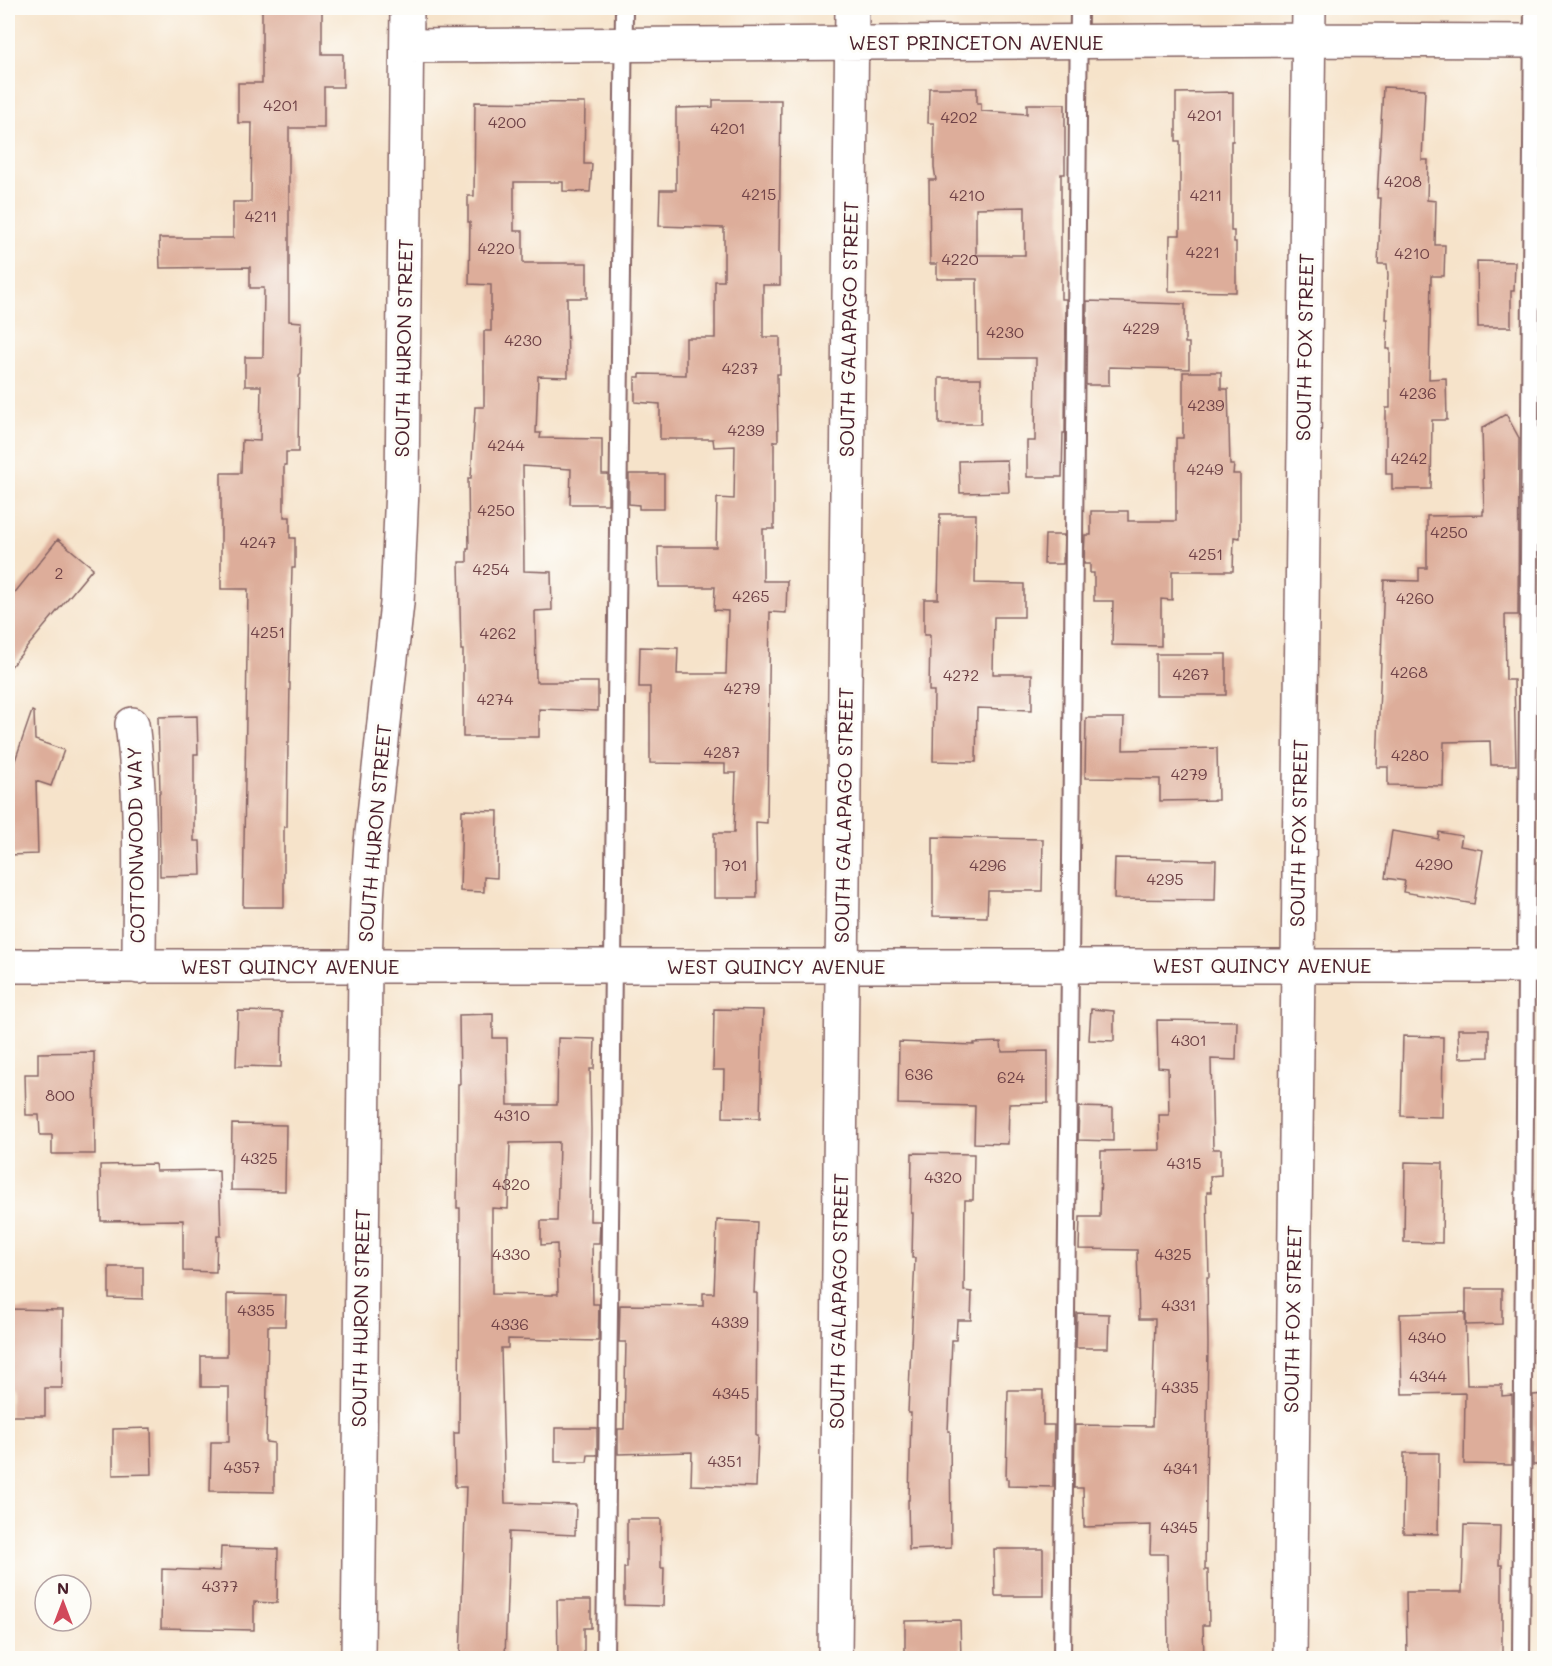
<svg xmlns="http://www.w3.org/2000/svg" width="1552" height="1666" font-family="Mali,sans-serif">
	<rect width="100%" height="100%" fill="#fdfcf7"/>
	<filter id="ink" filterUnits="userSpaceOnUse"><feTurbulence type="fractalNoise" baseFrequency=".0167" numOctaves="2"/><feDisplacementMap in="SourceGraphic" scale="12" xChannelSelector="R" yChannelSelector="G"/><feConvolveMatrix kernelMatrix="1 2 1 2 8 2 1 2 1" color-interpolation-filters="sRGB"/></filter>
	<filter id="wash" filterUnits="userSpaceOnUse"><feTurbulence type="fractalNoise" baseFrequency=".008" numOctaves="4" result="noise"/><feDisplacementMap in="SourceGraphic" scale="24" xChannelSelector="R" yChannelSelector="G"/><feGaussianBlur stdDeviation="1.35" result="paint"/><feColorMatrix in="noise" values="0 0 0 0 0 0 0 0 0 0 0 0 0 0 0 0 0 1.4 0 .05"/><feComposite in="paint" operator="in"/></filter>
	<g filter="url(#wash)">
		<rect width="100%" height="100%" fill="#f6e3ca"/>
		<g id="blocks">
			<path fill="#ddad9a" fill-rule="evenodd" d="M262 8H322V54H343V87H324V128H289V321L302 322 301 374 299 376 298 452H286V465H284V517H290V538H295V568H292L289 683H290L289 743H288L287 827H284V907H243L248 589H221V473H241L242 440 260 441 261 386H245V357H263L264 288H250V267L160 268 159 238H233V202H251L252 123H238V83H262Z
				M1383 87 1425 89 1422 160H1428L1427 200 1436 201 1435 245H1445L1444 276H1431L1429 379 1446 378 1447 420H1432L1431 489H1392V474H1386V408H1390V349H1387L1388 319H1386L1388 275 1387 264H1378L1381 198H1377Z
				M929 88H977V103H981V111L1027 114V104H1065V174H1061V299H1066L1065 433H1063L1062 477H1027V441H1035L1036 358H978L977 279H937V264H930L929 180H936L934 167V123H928ZM1025 207V255H976V208Z
				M1233 92V141H1231V231H1234V242H1236V292L1169 291 1170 235H1180V141H1176V93Z
				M713 100H781L779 254H780V285H763V337H780V374H777L778 441H774V529H763V581H787L786 613 770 612 767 823 756 822 757 898H714V833H734L736 773H725V764L650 763V687H639L640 647 678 648 677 674H726L728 611 714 610 715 587H659L658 547H716L717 498 734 499 735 446 714 447 713 439H660V404L635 402V377H640V374L686 375V338H715V281H724V228L659 226 660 190H676V108L713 107Z
				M475 102 585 103 584 164H592L590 192 563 191V182H514V231H523V263H587V298H567L568 377 538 376 536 433H541L540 438 602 439V474H608V504H570L571 469 523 466 524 571 551 572 552 610 535 611 536 682H598V711L539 709V737H463V650H461L459 562H467V549H469L468 478H471L475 407H484V331H491V285L469 284 470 222H468V196H474Z
				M1477 261 1515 262 1514 291H1511V327H1478Z
				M1087 301 1185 304V343H1189V369L1109 367V385H1086Z
				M1183 372H1221V389H1228L1230 465H1234L1233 474H1240V538L1234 537 1233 571H1172V600L1161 599V646L1112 645 1113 601H1094V573H1090V564H1084L1085 535H1091V511H1128V521H1176V438H1183Z
				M939 378H981V424H939Z
				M1506 414 1519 438 1518 615H1505L1506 680H1514L1516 765H1491L1490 741 1444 742 1443 786 1388 785V767H1377L1384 580 1419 581V568H1427V516L1483 515V511H1484L1482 428Z
				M1007 460 1009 492 960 493 959 461Z
				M629 474H664V509H639V505L629 504Z
				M940 514H976L975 583 1024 584V617H994L993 674H1032V710L977 708 976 762 933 761 934 691H929L930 635H924V599H938Z
				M1045 535H1064L1063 564H1044Z
				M58 539 93 568 8 670V601Z
				M1156 654H1226V695H1156Z
				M32 711 34 712 35 740 64 750 51 786 36 781 38 854 8 855V781Z
				M197 716 198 754H194V841H200L201 875 160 876 159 793H160L158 717Z
				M1086 718H1124L1123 750 1217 748 1218 800 1160 801V779L1085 778Z
				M462 810 498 811 497 878 484 877V892L460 891Z
				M1392 831 1438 839 1439 832 1462 836 1460 846 1483 850 1474 904 1403 892 1405 881 1385 878Z
				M933 837 1043 839 1042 891H988L987 917 933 916Z
				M1115 858 1216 860 1215 900 1114 899Z
				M714 1009 763 1010 760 1118 723 1117 724 1070H713Z
				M1091 1009 1114 1011V1041L1089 1040Z
				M238 1011 282 1012 281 1067 236 1066Z
				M493 1014V1038H507L508 1105H557L558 1038 595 1039 594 1069H590L591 1130 590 1221H600L599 1243H592L593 1304H599L598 1341 508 1339V1348H501L505 1503 576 1505 575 1535 509 1532 505 1659H460L466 1487H455L454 1433H459L460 1208H457L458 1084H460L459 1015ZM559 1142 557 1221H541V1245L557 1244 558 1294H553V1295L492 1294V1208L508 1209 510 1143Z
				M1157 1020 1237 1021 1236 1060 1211 1059 1213 1149H1221V1175L1210 1176 1211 1192H1207L1209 1277H1207L1208 1344 1205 1570H1208L1209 1625H1203L1204 1659H1168L1167 1554H1150L1151 1525 1084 1527 1083 1488H1074L1075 1425 1152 1426 1155 1319H1139L1137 1250 1079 1249 1080 1217H1100L1101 1151 1160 1150 1159 1115H1169L1168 1068 1158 1067Z
				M1458 1029H1489V1057L1459 1058Z
				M1403 1036 1443 1037 1442 1117 1401 1116Z
				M899 1042 974 1045V1043L1001 1042 1002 1052 1048 1051V1103L1009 1104 1008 1144 974 1143 975 1106 898 1104Z
				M94 1052 95 1154H52V1135H40L39 1115H26L25 1074H38V1053Z
				M1079 1107 1113 1108V1141L1078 1140Z
				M232 1124 286 1125 285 1191 231 1190Z
				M912 1153 974 1154 973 1200H965L964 1291 972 1292 971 1320H957L956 1340H952L948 1431H950L951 1548 909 1550 908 1500H909L911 1413H908L915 1258H912L913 1213H911Z
				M1405 1162 1443 1163 1442 1243 1404 1242Z
				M155 1164 156 1171 219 1170 221 1236H217L216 1272 183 1271V1220L101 1221 100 1165Z
				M717 1220 757 1222 754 1293H757L756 1436H758L756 1487 691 1485 692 1452 618 1454V1429H624L626 1342H619L620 1305 703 1306V1293H714Z
				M109 1267H143V1299L109 1298Z
				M1466 1289H1502V1324L1466 1325Z
				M227 1294 286 1295 285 1326H268L266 1442 274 1443V1492L210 1491 211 1442H229V1387H201V1356H227Z
				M8 1309 63 1310 62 1388H45V1416H10V1389H8Z
				M1465 1312 1467 1385H1502V1396L1512 1395V1465L1464 1464 1465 1393 1402 1394 1400 1314Z
				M1077 1313 1109 1314 1108 1348H1076Z
				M1008 1390H1043V1425H1054L1053 1487 1008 1486V1479H1006Z
				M1545 1394V1465H1533V1395Z
				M151 1428 152 1474 113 1475V1429Z
				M555 1428H597V1455H588L587 1462H555Z
				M1404 1453H1439L1438 1534 1403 1533Z
				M627 1519H661V1568H664L663 1606 624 1605V1568H627Z
				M1464 1525 1500 1526 1499 1565H1502V1659H1463V1655L1407 1656 1406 1592H1462Z
				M221 1547 278 1549 277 1603 254 1602V1630L161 1628 162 1569 220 1571Z
				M994 1549H1043V1596H995Z
				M557 1600H591V1628H584V1659H558Z
				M960 1620 961 1659H905V1621Z"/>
		</g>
	</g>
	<g filter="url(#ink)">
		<use href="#blocks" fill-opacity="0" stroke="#866463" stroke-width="1.5"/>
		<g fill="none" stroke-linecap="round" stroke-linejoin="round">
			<g stroke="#866463" stroke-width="20">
				<path id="service" d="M605 1658 624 8
					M1062 1658 1070 967 1079 8
					M1521 1658 1533 8"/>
			</g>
			<g stroke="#866463" stroke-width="36">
				<path id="minor" d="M407 46 1309 40 1544 41
					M132 724C143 804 139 886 139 967
					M358 1658 365 967 367 899 371 842 397 603 402 489 407 8
					M835 1658 852 8
					M1290 1658 1309 8"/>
			</g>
			<g stroke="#866463" stroke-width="36">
				<path id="tertiary" d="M8 966H1544"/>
			</g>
			<use href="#service" stroke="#fff" stroke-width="16"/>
			<use href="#minor" stroke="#fff" stroke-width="33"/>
			<use href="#tertiary" stroke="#fff" stroke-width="33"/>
		</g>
	</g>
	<g text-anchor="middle" stroke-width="6" stroke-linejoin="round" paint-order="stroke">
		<g font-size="16" fill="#6f4247">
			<text x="281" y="111">4201</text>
			<text x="1205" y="121">4201</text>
			<text x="959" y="123">4202</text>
			<text x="507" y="128">4200</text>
			<text x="728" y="134">4201</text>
			<text x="1403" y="187">4208</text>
			<text x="759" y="200">4215</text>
			<text x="967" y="201">4210</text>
			<text x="1206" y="201">4211</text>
			<text x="261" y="222">4211</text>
			<text x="496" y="254">4220</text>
			<text x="1203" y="258">4221</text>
			<text x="1412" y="259">4210</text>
			<text x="960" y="265">4220</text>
			<text x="1141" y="334">4229</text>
			<text x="1005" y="338">4230</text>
			<text x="523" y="346">4230</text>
			<text x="740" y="374">4237</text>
			<text x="1418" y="399">4236</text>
			<text x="1206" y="411">4239</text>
			<text x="746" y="436">4239</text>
			<text x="506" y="451">4244</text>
			<text x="1409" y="464">4242</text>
			<text x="1205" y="475">4249</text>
			<text x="496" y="516">4250</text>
			<text x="1449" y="538">4250</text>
			<text x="258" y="548">4247</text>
			<text x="1206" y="560">4251</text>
			<text x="491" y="575">4254</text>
			<text x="59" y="579">2</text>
			<text x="751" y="602">4265</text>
			<text x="1415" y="604">4260</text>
			<text x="268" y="638">4251</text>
			<text x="498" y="639">4262</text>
			<text x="1409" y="678">4268</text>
			<text x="1191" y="680">4267</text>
			<text x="961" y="681">4272</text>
			<text x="742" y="694">4279</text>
			<text x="495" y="705">4274</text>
			<text x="722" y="758">4287</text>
			<text x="1410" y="761">4280</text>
			<text x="1189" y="780">4279</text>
			<text x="1434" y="870">4290</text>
			<text x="735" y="871">701</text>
			<text x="988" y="871">4296</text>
			<text x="1165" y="885">4295</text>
			<text x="1189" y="1046">4301</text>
			<text x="919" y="1080">636</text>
			<text x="1011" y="1083">624</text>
			<text x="60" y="1101">800</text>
			<text x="512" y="1121">4310</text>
			<text x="259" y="1164">4325</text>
			<text x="1184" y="1169">4315</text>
			<text x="943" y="1183">4320</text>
			<text x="511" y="1190">4320</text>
			<text x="511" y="1260">4330</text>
			<text x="1173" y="1260">4325</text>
			<text x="1179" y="1311">4331</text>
			<text x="256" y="1316">4335</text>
			<text x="730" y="1328">4339</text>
			<text x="510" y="1330">4336</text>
			<text x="1427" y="1343">4340</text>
			<text x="1428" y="1382">4344</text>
			<text x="1180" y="1393">4335</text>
			<text x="731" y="1399">4345</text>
			<text x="725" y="1467">4351</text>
			<text x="242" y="1473">4357</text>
			<text x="1181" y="1474">4341</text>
			<text x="1179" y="1533">4345</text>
			<text x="220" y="1592">4377</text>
		</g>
		<g font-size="20" fill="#4a1f2b" stroke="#fdfcf7">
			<text x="976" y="50">WEST PRINCETON AVENUE</text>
			<text transform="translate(849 329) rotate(-89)" y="7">SOUTH GALAPAGO STREET</text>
			<text transform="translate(1305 347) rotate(-89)" y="7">SOUTH FOX STREET</text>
			<text transform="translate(404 348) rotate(-89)" y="7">SOUTH HURON STREET</text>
			<text transform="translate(844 815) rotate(-89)" y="7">SOUTH GALAPAGO STREET</text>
			<text transform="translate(375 833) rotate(-85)" y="7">SOUTH HURON STREET</text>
			<text transform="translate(1299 833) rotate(-89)" y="7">SOUTH FOX STREET</text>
			<text transform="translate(136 845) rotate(-91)" y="7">COTTONWOOD WAY</text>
			<text x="1262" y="973">WEST QUINCY AVENUE</text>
			<text x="290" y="974">WEST QUINCY AVENUE</text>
			<text x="776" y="974">WEST QUINCY AVENUE</text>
			<text transform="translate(839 1301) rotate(-89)" y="7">SOUTH GALAPAGO STREET</text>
			<text transform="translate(361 1318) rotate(-89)" y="7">SOUTH HURON STREET</text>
			<text transform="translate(1293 1319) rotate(-89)" y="7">SOUTH FOX STREET</text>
		</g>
	</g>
	<rect width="1552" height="1666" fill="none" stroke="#fdfcf7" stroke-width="30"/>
	<g transform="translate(63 1603)"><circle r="28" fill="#fdfcf7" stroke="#b5a4a5" stroke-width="1.5"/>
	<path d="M0-4.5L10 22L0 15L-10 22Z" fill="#d1495b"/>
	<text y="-9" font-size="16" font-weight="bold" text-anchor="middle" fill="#4a1f2b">N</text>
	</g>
</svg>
